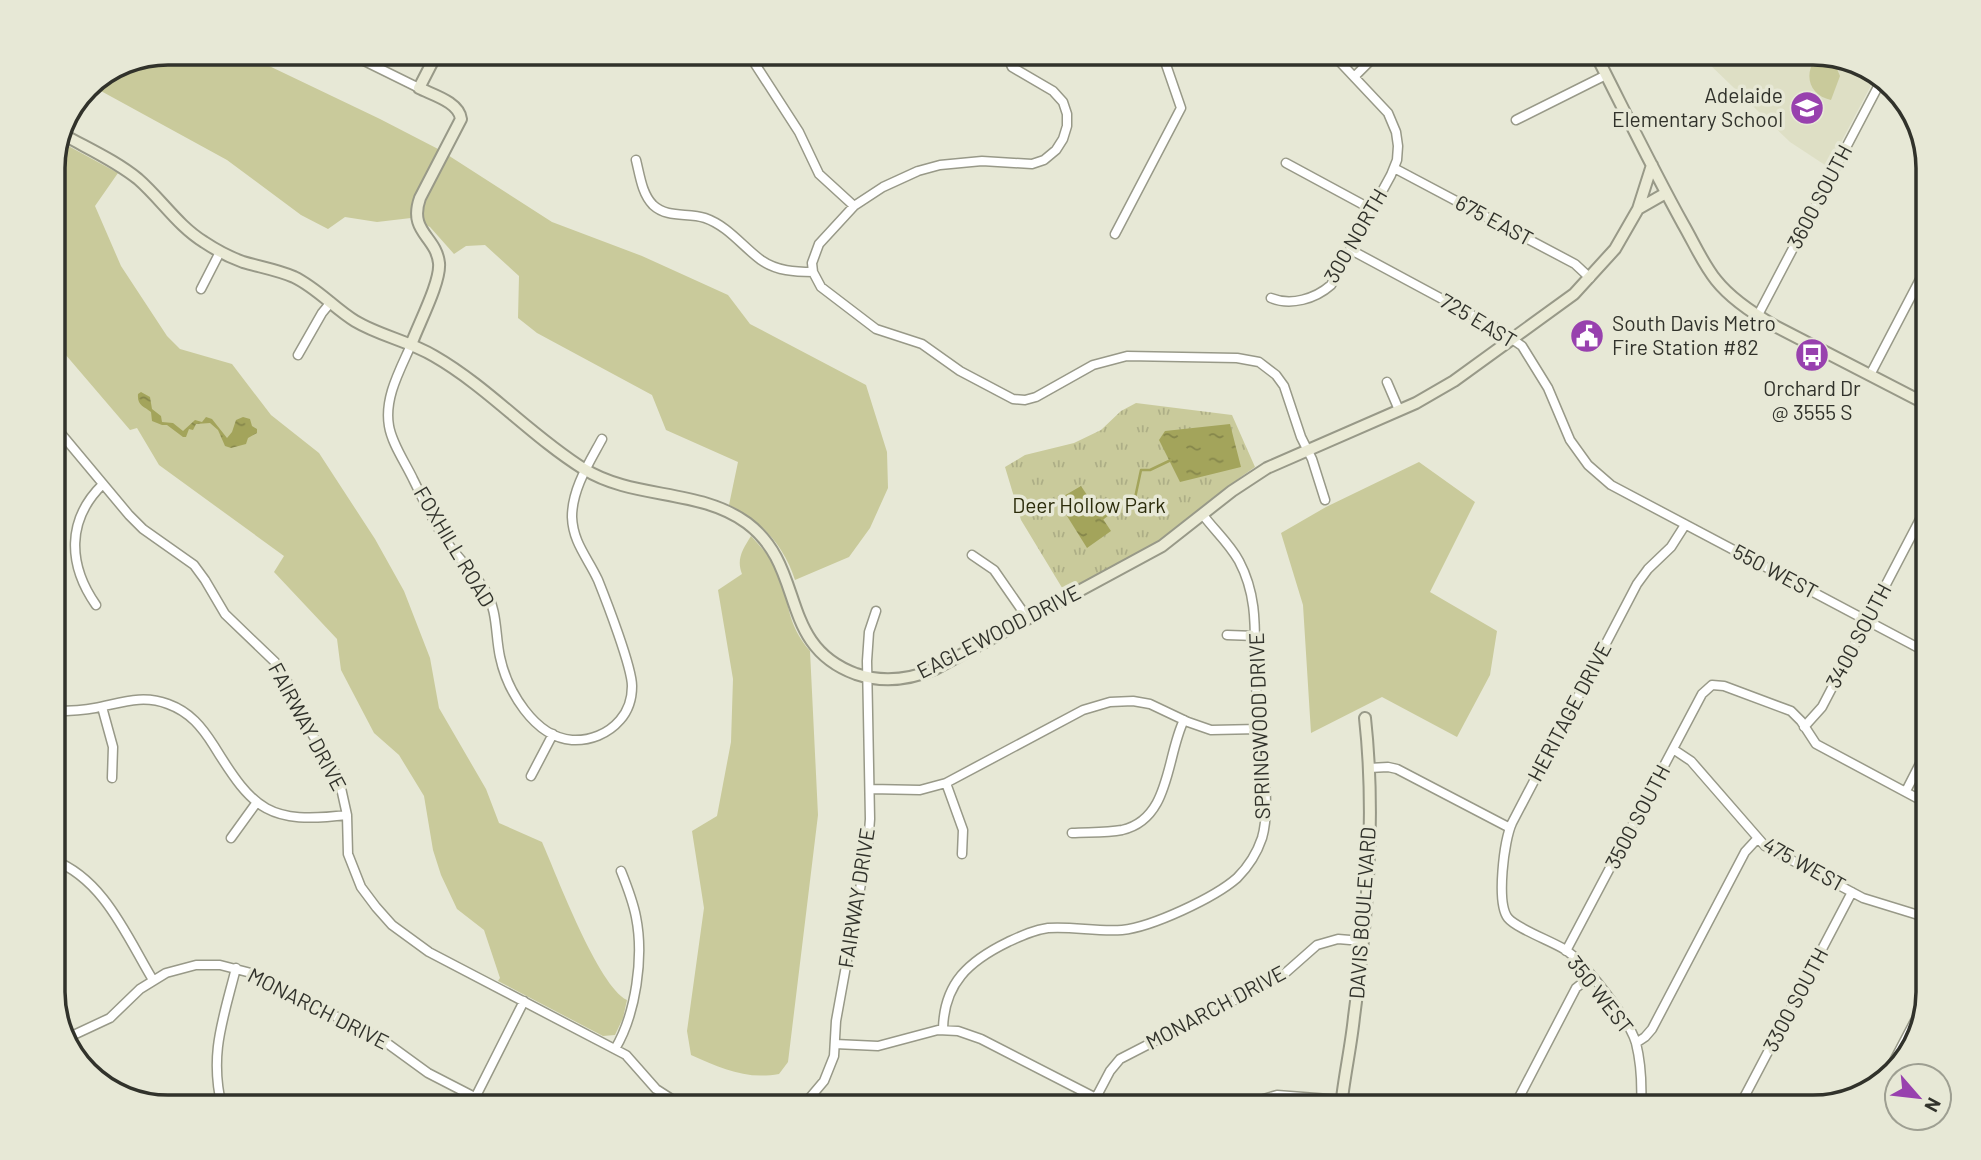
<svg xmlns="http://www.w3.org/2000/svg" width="1981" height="1160" font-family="Barlow,sans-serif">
	<defs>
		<pattern id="park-tufts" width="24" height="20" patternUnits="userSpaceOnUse" patternTransform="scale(1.75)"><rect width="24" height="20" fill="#c9ca9b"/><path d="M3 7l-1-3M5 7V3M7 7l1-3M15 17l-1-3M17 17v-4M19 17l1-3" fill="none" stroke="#adae86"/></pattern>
		<pattern id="water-ripples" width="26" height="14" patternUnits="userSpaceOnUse" patternTransform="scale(1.75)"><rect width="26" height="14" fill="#a3a45b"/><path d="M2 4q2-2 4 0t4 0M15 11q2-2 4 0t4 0" fill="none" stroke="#85864b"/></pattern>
	</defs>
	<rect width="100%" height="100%" fill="#e7e8d6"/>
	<path fill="#dedfc5" d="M1709 53H1813L1870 68 1877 74 1828 167 1790 142 1705 60Z"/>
	<path fill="#c9ca9b" d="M168 53H242L380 119 440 150 552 222 642 256 728 295 750 324 866 385 887 452 888 488 870 528 849 557 795 580C784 545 761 521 729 505L738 462 666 430 652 395 537 333 518 318 519 276 485 245 466 246 454 254 430 227 411 218 377 222 345 217 328 229 301 215 227 160 90 85Z
		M1815 59 1837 69 1840 76 1831 100C1811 96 1803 77 1815 59Z
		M61 142 118 173 95 206 121 266 167 336 180 349 232 364 271 415 319 453 375 539 404 591 430 658 439 708 486 789 499 823 542 842C557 876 598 986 627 1000L623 1018 615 1035 603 1036 498 981 500 978 484 930 457 909 441 875 433 850 424 796 399 755 374 733 341 670 337 639 274 572 284 556 159 465 137 428 130 430 53 340V161Z
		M1419 462 1475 502 1430 592 1497 631 1490 675 1457 737 1382 697 1311 733 1303 605 1281 533 1326 507Z
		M751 536C762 548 772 559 778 573 791 603 785 622 810 651L818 815 788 1062 779 1074C745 1080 721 1068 691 1055L687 1031 704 908 692 831 717 816 731 742 733 679 718 590 742 574C736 559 743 549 751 536Z"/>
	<path fill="url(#park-tufts)" d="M1136 403 1232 415 1255 467C1222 489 1194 517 1161 541 1132 562 1096 576 1064 591L1021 520 1005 467 1025 455 1074 443 1101 430 1121 411Z"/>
	<path fill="url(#water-ripples)" d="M141 392 150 397 152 409 161 416 162 422 173 423 183 431 195 420 202 422 206 417 212 419 227 438 232 432 236 420 243 417 250 419 252 426 257 429V433L248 438 246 444 231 448 225 446 218 430 210 423 196 424 193 430 189 429 186 437H183L167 425H162L152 421 151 412C144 406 137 406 138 394Z
		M1230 424 1241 467 1180 482 1159 440 1165 431Z
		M1081 486 1111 531 1087 548 1057 500Z"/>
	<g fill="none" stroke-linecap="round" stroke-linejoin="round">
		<path stroke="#a3a45b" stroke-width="2.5" d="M1102 519 1124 501 1135 498 1141 470H1150L1171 460"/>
		<g stroke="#989988" stroke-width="11">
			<path id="street" d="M348 53 419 88
				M748 53 799 132 819 174 854 206
				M1006 53 1012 67 1053 91 1063 102 1067 114V126L1063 139 1056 150 1044 160 1032 164 982 161 940 165 918 171 883 187 854 206 819 244 812 263 813 272 821 287 876 329 922 344 960 371 1013 399 1025 400 1036 397 1093 365 1127 356 1237 358 1259 362 1276 375 1284 386 1301 437 1312 459 1325 500
				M1354 77 1378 53
				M1516 120 1606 75
				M636 160C640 176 642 194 653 205 668 219 688 212 705 218 728 226 742 246 761 260 777 271 795 272 813 272
				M1286 163 1373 210
				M1394 168 1575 264 1590 278
				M1115 234 1181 108 1162 53
				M1351 250 1496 328 1522 346 1548 388 1570 440 1588 465 1611 485 1928 653
				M201 289 220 252
				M1271 298C1291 306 1315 299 1331 285L1391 175 1397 160 1398 146 1396 132 1388 113 1340 62 1334 53
				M1758 315 1882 79
				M411 345C400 370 384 398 389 426 392 444 405 462 413 479 424 501 434 524 448 544 460 560 474 573 485 590 498 611 495 634 500 657 507 690 534 737 572 740 590 741 608 734 620 720 628 711 632 698 632 686 632 667 606 600 598 580 588 558 573 543 572 517 572 489 589 463 602 439
				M298 355 322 313 331 302
				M1870 375 1928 264
				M1387 382 1399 410
				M53 424 129 515 143 529 194 565 205 580 225 614 275 662 285 677 305 722 339 779 347 815 348 854 361 887 376 907 392 925 429 952 626 1055 656 1089 684 1107
				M972 555 994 570 1028 619
				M96 605C68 565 66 520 103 484
				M1227 635 1256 636
				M102 707 113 747 112 778
				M53 711C67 711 81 711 95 708 121 703 142 694 168 704 190 712 202 727 214 746 254 811 269 824 347 815
				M1804 727 1822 707 1928 504
				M1673 749 1691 761 1765 846 1863 898 1928 918
				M1369 768 1388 767 1397 769 1510 828
				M531 776 553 734
				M946 783 963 830 962 854
				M870 789 920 790 946 783 1083 710 1110 702 1133 701 1150 704 1188 722 1211 730 1259 729
				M1906 791 1928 748
				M1072 833C1088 832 1106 833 1122 830 1171 819 1166 756 1184 720
				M231 838 257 802
				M53 860C104 879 127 937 153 980
				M1566 951 1702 694 1712 685 1724 686 1791 711 1801 721 1816 744 1928 804
				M943 1029C944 983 969 961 1008 942 1021 936 1033 930 1048 928 1072 926 1097 932 1122 930 1152 927 1214 898 1237 878 1248 867 1257 853 1262 838 1272 804 1260 748 1258 711 1257 696 1255 680 1255 664 1255 627 1257 595 1239 561 1229 543 1215 531 1203 515
				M65 1039 110 1018 140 989 166 973 196 965H220L251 973 384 1041 428 1073 494 1107
				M1636 1043 1645 1037 1652 1029 1745 852 1757 839
				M835 1044 878 1046 938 1030 958 1031 981 1039 1096 1098
				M615 1049C636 1014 644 957 636 917 633 901 627 886 621 871
				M1885 1078 1927 998
				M475 1098 524 1001
				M222 1107C209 1054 223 1020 236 968
				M802 1107 824 1081 834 1056 836 1021 868 845 870 819 867 661 869 632 876 611
				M1091 1107 1110 1071 1120 1059 1283 975 1317 945 1338 939 1362 941
				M1237 1107 1277 1095 1342 1100
				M1514 1107 1576 988 1591 976
				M1641 1107C1642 1087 1641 1063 1636 1043 1630 1021 1584 961 1564 949 1551 941 1516 928 1508 918 1496 903 1504 840 1512 823L1637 584 1648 569 1671 547 1685 525
				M1739 1107 1852 892"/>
		</g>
		<g stroke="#989988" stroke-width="14">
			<path id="secondary" d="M1595 53C1624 110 1652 168 1683 224 1694 243 1703 264 1716 280 1731 299 1754 314 1775 326L1928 405
				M64 135C89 149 116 161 138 179 161 199 178 226 204 242 216 250 229 257 243 262 260 267 278 270 294 277 317 288 334 308 355 321 380 336 409 341 434 356 488 387 531 436 584 469 634 500 699 488 747 523 807 568 777 645 856 674 883 683 909 680 935 669L1162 546 1232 491 1267 468 1416 403 1454 381 1574 294 1615 249 1638 209 1666 193
				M1638 209 1652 165
				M411 345C418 325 441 282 439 263 436 236 408 232 420 198L461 119C459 102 433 95 419 88L437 53
				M1341 1107C1344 1077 1351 1047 1354 1017 1367 919 1376 817 1365 718"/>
		</g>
		<use href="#street" stroke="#fff" stroke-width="8"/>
		<use href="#secondary" stroke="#eaead5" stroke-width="10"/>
	</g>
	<defs>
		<g id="school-disc" transform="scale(1.75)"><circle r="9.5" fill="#9841ae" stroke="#e7e8d6"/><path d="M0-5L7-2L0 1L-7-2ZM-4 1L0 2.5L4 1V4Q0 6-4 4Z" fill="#fff"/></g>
		<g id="civic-disc" transform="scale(1.75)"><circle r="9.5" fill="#9841ae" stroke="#e7e8d6"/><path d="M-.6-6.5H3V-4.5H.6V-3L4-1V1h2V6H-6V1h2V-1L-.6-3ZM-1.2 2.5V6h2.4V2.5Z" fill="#fff"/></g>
		<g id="bus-disc" transform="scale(1.75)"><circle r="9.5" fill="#9841ae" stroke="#e7e8d6"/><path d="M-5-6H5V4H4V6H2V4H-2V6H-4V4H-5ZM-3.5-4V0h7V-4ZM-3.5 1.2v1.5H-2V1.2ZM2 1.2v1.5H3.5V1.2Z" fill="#fff"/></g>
	</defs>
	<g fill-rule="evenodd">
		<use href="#school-disc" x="1807" y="108"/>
		<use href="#civic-disc" x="1587" y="336"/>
		<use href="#bus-disc" x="1812" y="355"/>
	</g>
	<g text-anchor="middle" stroke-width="7" stroke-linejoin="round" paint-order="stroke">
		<g font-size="21" fill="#31322b" stroke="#e7e8d6" text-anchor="end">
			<text x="1783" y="103">Adelaide<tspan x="1783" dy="24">Elementary School</tspan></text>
			<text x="1612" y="331" text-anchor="start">South Davis Metro<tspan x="1612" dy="24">Fire Station #82</tspan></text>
			<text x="1812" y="396" text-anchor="middle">Orchard Dr<tspan x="1812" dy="24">@ 3555 S</tspan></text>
		</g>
		<g font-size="21" fill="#31322b" stroke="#e7e8d6">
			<text transform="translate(1820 197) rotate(-62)" y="7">3600 SOUTH</text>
			<text transform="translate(1494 221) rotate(28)" y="7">675 EAST</text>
			<text transform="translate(1356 236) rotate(-60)" y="7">300 NORTH</text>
			<text transform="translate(1478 321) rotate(31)" y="7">725 EAST</text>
			<text transform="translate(454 547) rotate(59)" y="7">FOXHILL ROAD</text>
			<text transform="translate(1775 572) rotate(28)" y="7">550 WEST</text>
			<text transform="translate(999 632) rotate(-27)" y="7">EAGLEWOOD DRIVE</text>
			<text transform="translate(1859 636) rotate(-62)" y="7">3400 SOUTH</text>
			<text transform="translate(1570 712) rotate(-62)" y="7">HERITAGE DRIVE</text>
			<text transform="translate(1260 726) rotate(-92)" y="7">SPRINGWOOD DRIVE</text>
			<text transform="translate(307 727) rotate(62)" y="7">FAIRWAY DRIVE</text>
			<text transform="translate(1638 817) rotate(-62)" y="7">3500 SOUTH</text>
			<text transform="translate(1804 865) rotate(29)" y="7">475 WEST</text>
			<text transform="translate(857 898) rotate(-81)" y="7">FAIRWAY DRIVE</text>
			<text transform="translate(1363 913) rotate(-86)" y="7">DAVIS BOULEVARD</text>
			<text transform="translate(1600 995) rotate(52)" y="7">350 WEST</text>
			<text transform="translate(1796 1000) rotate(-62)" y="7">3300 SOUTH</text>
			<text transform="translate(1216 1008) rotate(-28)" y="7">MONARCH DRIVE</text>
			<text transform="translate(318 1009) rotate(27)" y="7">MONARCH DRIVE</text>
		</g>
		<g font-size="21" fill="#2c2c0b" stroke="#e7e8d6">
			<text x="1089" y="513">Deer Hollow Park</text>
		</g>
	</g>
	<path d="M0 0H1981V1160H0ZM168 65H1813A103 103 0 0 1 1916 168V992A103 103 0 0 1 1813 1095H168A103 103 0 0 1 65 992V168A103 103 0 0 1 168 65Z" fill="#e7e8d6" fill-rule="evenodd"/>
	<path fill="none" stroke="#31322b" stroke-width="3.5" d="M168 65H1813A103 103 0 0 1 1916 168V992A103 103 0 0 1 1813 1095H168A103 103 0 0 1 65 992V168A103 103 0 0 1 168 65Z"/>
	<g transform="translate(1918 1097) rotate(118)"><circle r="33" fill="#e7e8d6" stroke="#9e9f92" stroke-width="2"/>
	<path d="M0-5L12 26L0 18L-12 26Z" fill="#9841ae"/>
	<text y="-10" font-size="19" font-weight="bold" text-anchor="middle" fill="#31322b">N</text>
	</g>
</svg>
